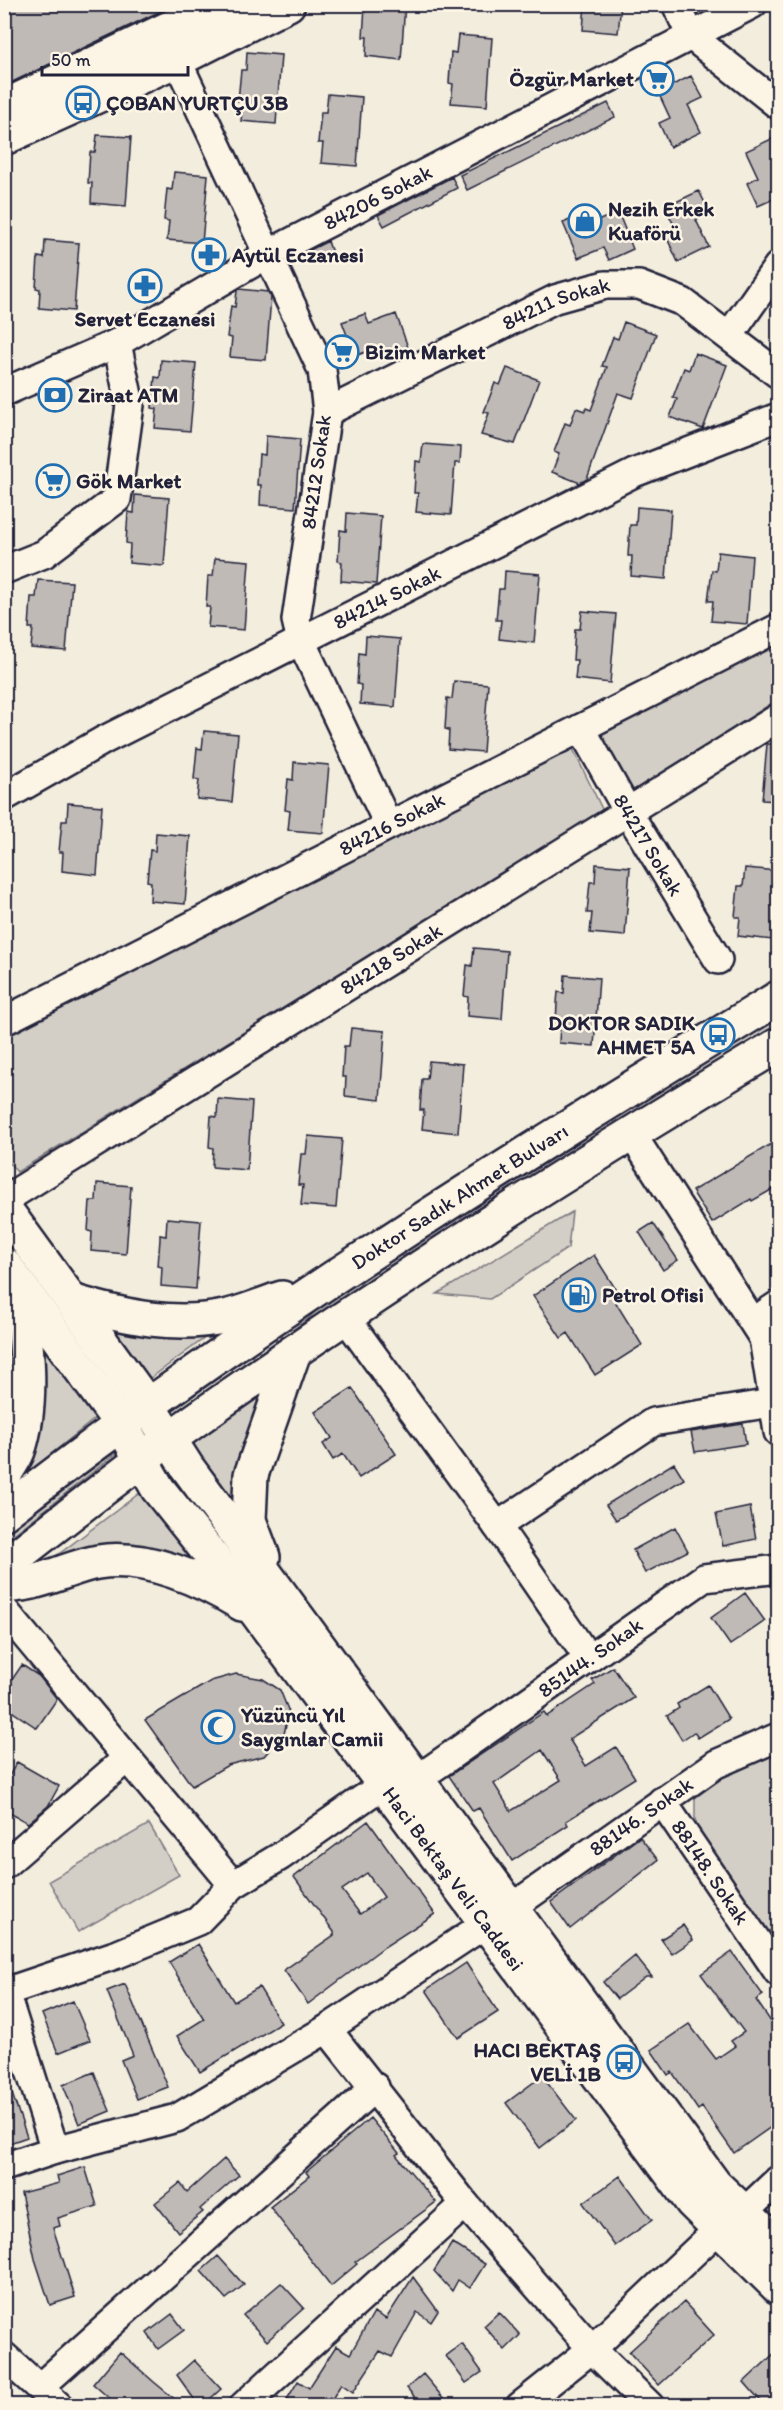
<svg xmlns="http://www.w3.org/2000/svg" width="783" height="2410" font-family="Itim,sans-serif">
	<rect width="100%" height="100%" fill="#f3edde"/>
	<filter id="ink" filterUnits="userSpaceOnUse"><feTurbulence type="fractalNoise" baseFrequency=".0167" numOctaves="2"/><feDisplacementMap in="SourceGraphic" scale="12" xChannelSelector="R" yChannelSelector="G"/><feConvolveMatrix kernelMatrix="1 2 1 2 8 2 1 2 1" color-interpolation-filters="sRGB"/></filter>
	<g filter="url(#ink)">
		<path fill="#d4cfc6" stroke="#7b7880" stroke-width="1.5" d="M778 645V699L630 795 596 735Z
			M572 747 603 811 17 1172 5 1158V1038Z
			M778 1015V1025L342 1299 176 1418 174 1414 309 1318 335 1290Z
			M572 1212 568 1248 490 1299 437 1294Z
			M5 1309 12 1320 15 1395 5 1432Z
			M96 1313 225 1323 148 1380Z
			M30 1329 97 1417 5 1491Z
			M280 1381 239 1514 190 1445Z
			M113 1448 117 1453 5 1541V1535Z
			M141 1492 207 1580 139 1558 27 1578Z
			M778 1750V1923L767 1933 701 1841 695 1819V1798L722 1778Z
			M149 1824 179 1875 78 1932 49 1881Z"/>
		<path fill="#bfbab6" stroke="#22223b" stroke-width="1.5" fill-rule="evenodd" d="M4 4H175L4 86Z
			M405 4 401 60 366 56 367 37H363L365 6Z
			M585 4H621L618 33 583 30Z
			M458 35 492 38 487 106 451 103 453 84 449 83 451 52 456 53Z
			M247 52 281 55 276 124 241 121 243 101H238L240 80 241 70H246Z
			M691 76 703 98 688 105 701 132 670 147 659 123 670 118 658 92Z
			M328 94 362 97 357 166 321 163 323 143H318L321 112H326Z
			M608 103 615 117 467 190 460 175Z
			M97 135 131 137 126 206 91 203 92 183H88L90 152H95Z
			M778 136V197L758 206 747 183 758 177 746 151Z
			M174 172 208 175 202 243 167 240 169 221 164 220 166 199 167 189 172 190Z
			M452 177 457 188 384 226 378 215Z
			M699 191 710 213 696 220 709 247 678 262 667 238 678 233 665 207Z
			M618 212 633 249 609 260 603 248 578 258 563 223 586 213 591 224Z
			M45 240 79 243 74 311 39 308 40 289 36 288 38 257 44 258Z
			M328 241 332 253 313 259 310 250Z
			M239 289 268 292 271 297 266 360 230 357 232 338 227 337 231 306 235 307 237 291Z
			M365 314 369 324 396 314 409 350 384 359 379 347 355 356 342 322Z
			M624 322 656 334 633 398 618 393 587 479 580 483 552 472 559 454 554 452 565 423 570 425 576 408 585 411 586 408 591 410 607 367 602 366 613 337 618 339Z
			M695 353 727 365 703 429 670 417 677 399 673 397 684 368 689 370Z
			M161 360 196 363 190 431 155 428 157 409 152 408 155 377 160 378Z
			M507 368 539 380 515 444 481 435 489 413 484 412 495 383 500 385Z
			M266 436 300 439 295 508 260 505 261 485H257L259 454 265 455Z
			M423 444 461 447 460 463H455L451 515 416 512 418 493H414L416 461 421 462Z
			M135 495 169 498 164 566 129 563 130 544 126 543 128 512 134 513Z
			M637 507 671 510 666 579 631 576 632 556H628L630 525H636Z
			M347 513 381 516 376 584 341 581 342 562 338 561 340 530 346 531Z
			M718 552 752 556 747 624 711 621 713 601H708L712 570 716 571Z
			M215 558 249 561 244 630 208 627 210 607H206L208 576H213Z
			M505 571 540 574 534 643 499 639 501 620H496L499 589H504Z
			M38 580 72 582 66 651 31 648 33 628H29L31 597H36Z
			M582 611 616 614 610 683 575 679 577 660H573L575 629H580Z
			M366 636 400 639 395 707 360 704 361 685 357 684 359 653 365 654Z
			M454 681 488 684 483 752 448 749 449 730 445 729 447 698 452 699Z
			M204 731 238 734 232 802 197 799 199 780 194 779 197 748 202 749Z
			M767 744H778V801L762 800Z
			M294 762 329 765 323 833 288 830 290 811 285 810 288 779 293 780Z
			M68 803 102 806 97 875 62 871 63 852H59L62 821H67Z
			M156 833 190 836 185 904 150 901 151 882 147 881 150 850 155 851Z
			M596 864 630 867 625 936 590 933 592 913H587L589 892 590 882H595Z
			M745 868 778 871 773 940 738 936 740 917H735L738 886H743Z
			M474 948 507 951 502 1019 467 1016 468 997 464 996 467 965 472 966Z
			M565 975 599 978 594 1046 559 1043 560 1024H556L557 1003 558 992 564 993Z
			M351 1028 385 1031 380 1100 345 1096 346 1077H342L344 1046H349Z
			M429 1061 463 1064 458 1133 422 1129 424 1110H420L422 1079H427Z
			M218 1099 252 1102 247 1170 212 1167 213 1148 209 1147 211 1116 217 1117Z
			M308 1136 342 1139 336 1208 301 1205 303 1185H298L301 1154H306Z
			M778 1140V1186L752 1201 751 1199 712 1223 692 1191Z
			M97 1183 131 1186 126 1254 91 1251 92 1232 88 1231 90 1201H96Z
			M167 1218 201 1221 196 1289 161 1286 162 1267 158 1266 160 1239V1235L166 1236Z
			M653 1223 678 1260 663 1270 639 1232Z
			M594 1255 622 1299 616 1303 642 1345 595 1375 568 1333 561 1338 533 1296Z
			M352 1388 396 1454 359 1478 343 1454 333 1460 323 1444 332 1438 315 1412Z
			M743 1424 746 1444 695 1452 691 1432Z
			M674 1463 684 1479 616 1520 606 1505Z
			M750 1507 756 1539 723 1546 716 1514Z
			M675 1527 688 1551 645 1573 633 1550Z
			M745 1593 765 1621 730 1645 711 1618Z
			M22 1665 39 1676 57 1699 37 1728 4 1706V1691Z
			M613 1667 634 1698 569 1739 586 1766 616 1747 635 1778 566 1821 568 1825 512 1861 479 1808 473 1811 449 1776 544 1712 547 1716 595 1684 592 1680ZM542 1750 561 1780 511 1811 494 1784Z
			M236 1674 263 1679 280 1690 289 1712 284 1734 264 1756 228 1765 192 1786 145 1720 211 1681Z
			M708 1685 729 1719 698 1738 694 1732 682 1740 667 1716 679 1708 677 1704Z
			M17 1762 59 1786 48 1806 28 1823 4 1810V1785Z
			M368 1821 435 1914 384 1947 308 2004 284 1970 334 1935V1932L294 1877ZM367 1873 384 1897 360 1914 342 1890Z
			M640 1837 658 1860 570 1929 551 1902Z
			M683 1925 693 1940 672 1954 661 1939Z
			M198 1944 234 2002 259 1987 281 2023 200 2072 177 2036 204 2019 169 1962Z
			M732 1952 763 1995 756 2000 778 2032V2122L734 2153 702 2107 698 2110 672 2072 668 2075 651 2050 689 2024 716 2059 735 2046 731 2041 744 2032 701 1974Z
			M635 1956 652 1977H646L617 1999 603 1982Z
			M466 1963 498 2012 458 2038 426 1990Z
			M125 1984 168 2087 137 2099 121 2060 133 2055 107 1991Z
			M73 2001 90 2040 58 2053 42 2014Z
			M94 2072 110 2111 79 2124 63 2085Z
			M542 2076 576 2120 540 2148 506 2103Z
			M4 2079H7L27 2137 4 2145Z
			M370 2118 399 2153 396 2155 436 2202 355 2262 357 2264 331 2286 270 2207 309 2176 306 2172Z
			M224 2159 239 2175 200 2209 203 2212 178 2232 155 2203 180 2183 187 2192Z
			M85 2167 97 2206 58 2218 60 2226 53 2228 75 2297 50 2305 35 2259 21 2193 59 2183 57 2176Z
			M620 2176 652 2220 615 2246 583 2203Z
			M452 2243 485 2264 470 2288 458 2280 452 2291 434 2271Z
			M218 2256 244 2285 226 2299 201 2271Z
			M413 2277 438 2311 431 2322 417 2312 392 2357 380 2351 353 2392 341 2384 328 2406H283L298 2381 309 2388 336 2346 350 2354 374 2312 386 2319Z
			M281 2283 304 2308 267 2341 243 2315Z
			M684 2302 714 2335 659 2385 629 2352Z
			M499 2312 520 2335 505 2350 484 2326Z
			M172 2314 184 2330 158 2349 147 2333Z
			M462 2344 482 2372 466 2383 446 2356Z
			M778 2350V2406H765L744 2382Z
			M120 2352 154 2382 183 2406H118L93 2384Z
			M194 2360 221 2389 202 2406H199L177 2375Z
			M423 2374 450 2406H422L407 2388Z"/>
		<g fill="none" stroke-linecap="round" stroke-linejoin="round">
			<g stroke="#22223b" stroke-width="32">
				<g id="minor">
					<path d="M676 4 691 36 778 105"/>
					<path d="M177 60 322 370 327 412 296 620 301 641 388 824"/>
					<path d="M729 336 778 266"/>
					<path id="s1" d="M4 392 117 343 268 254 753 4"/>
					<path id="s2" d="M327 412 555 299 605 285H639L683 302 778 374"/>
					<path d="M4 570 44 554 117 499 130 405 117 343"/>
					<path id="s3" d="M581 728 628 812 718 960"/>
					<path id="s4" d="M4 797 104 740 634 473 778 417"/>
					<path id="s5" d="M4 1021 778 628"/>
					<path d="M631 1133 763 1338"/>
					<path id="s6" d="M4 1200 778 718"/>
					<path d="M778 1305 766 1313 763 1338 778 1432"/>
					<path d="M346 1318 497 1526 588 1658"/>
					<path d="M497 1526 653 1422 778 1402"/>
					<path d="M4 1610 233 1885"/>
					<path id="s7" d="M416 1780 704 1578 778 1569"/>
					<path id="s8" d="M662 1801 778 1972"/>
					<path d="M4 1865 126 1759"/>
					<path id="s9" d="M511 1908 716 1764 778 1737"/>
					<path d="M327 2029 465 2204 592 2349 650 2406"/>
					<path d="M55 2150 5 1992 118 1954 198 1921 233 1885 281 1856 384 1784"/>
					<path d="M4 2167 55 2150 177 2118 327 2029 487 1923"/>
					<path d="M4 2356 59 2406"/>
					<path d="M41 2386 375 2087"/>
					<path d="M243 2406 465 2204"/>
					<path d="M520 2406 592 2349 708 2239 743 2213 778 2180"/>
				</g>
			</g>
			<g stroke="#22223b" stroke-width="38">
				<g id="major">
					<path d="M4 107 220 4"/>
					<path d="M4 138 177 60 288 4"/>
					<path d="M4 1208 148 1406 187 1467 715 2185 778 2245"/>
					<path id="s10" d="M4 1264 121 1424 158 1489 257 1613 692 2202 778 2287"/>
					<path d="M75 1302C126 1317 176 1328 229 1316 247 1311 265 1304 282 1298"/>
					<path d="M4 1475C9 1467 15 1459 18 1451 35 1404 26 1337 20 1288"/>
					<path id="s11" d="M4 1513C249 1322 514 1160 778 998"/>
					<path d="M263 1557 249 1520 251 1475 294 1352"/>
					<path d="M4 1566C67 1517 130 1467 194 1421 383 1287 580 1163 778 1045"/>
					<path d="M4 1586C15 1585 26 1584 36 1581 57 1576 78 1565 98 1562 146 1554 203 1580 242 1604"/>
				</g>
			</g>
			<use href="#minor" stroke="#fcf5e5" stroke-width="27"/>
			<use href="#major" stroke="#fcf5e5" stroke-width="33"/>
		</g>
	</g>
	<defs>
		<g id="supermarket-ring" transform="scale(1.725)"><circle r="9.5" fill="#fcf5e5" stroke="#1f6fb2" stroke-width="1.5"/><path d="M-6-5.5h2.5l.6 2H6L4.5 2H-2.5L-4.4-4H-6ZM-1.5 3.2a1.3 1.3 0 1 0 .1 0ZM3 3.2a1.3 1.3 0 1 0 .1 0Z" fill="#1f6fb2"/></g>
		<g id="bus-ring" transform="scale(1.725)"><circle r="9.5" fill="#fcf5e5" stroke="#1f6fb2" stroke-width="1.5"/><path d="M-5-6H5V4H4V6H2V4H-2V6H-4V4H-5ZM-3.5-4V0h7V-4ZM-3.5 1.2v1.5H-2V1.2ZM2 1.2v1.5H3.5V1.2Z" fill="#1f6fb2"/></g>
		<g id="shop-ring" transform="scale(1.725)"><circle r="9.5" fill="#fcf5e5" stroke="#1f6fb2" stroke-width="1.5"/><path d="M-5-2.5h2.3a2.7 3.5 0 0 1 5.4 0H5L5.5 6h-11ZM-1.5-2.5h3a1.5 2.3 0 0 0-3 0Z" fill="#1f6fb2"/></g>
		<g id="pharmacy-ring" transform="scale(1.725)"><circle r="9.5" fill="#fcf5e5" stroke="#1f6fb2" stroke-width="1.5"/><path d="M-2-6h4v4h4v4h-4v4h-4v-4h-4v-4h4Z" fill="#1f6fb2"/></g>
		<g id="bank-ring" transform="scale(1.725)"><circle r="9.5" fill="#fcf5e5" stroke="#1f6fb2" stroke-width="1.5"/><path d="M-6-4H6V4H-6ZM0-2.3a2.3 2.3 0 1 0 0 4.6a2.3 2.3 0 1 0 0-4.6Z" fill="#1f6fb2"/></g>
		<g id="fuel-ring" transform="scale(1.725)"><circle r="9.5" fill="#fcf5e5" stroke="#1f6fb2" stroke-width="1.5"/><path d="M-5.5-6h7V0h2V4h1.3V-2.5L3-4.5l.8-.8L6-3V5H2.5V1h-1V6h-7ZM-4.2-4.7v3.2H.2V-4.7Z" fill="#1f6fb2"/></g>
		<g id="mosque-ring" transform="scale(1.725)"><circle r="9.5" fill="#fcf5e5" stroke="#1f6fb2" stroke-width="1.5"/><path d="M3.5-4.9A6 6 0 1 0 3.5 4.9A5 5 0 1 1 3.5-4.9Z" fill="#1f6fb2"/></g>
	</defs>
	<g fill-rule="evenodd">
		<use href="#supermarket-ring" x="657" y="79"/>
		<use href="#bus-ring" x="83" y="103"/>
		<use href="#shop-ring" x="585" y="221"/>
		<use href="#pharmacy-ring" x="209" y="255"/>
		<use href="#pharmacy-ring" x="145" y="286"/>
		<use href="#supermarket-ring" x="342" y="352"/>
		<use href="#bank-ring" x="55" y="395"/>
		<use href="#supermarket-ring" x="53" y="481"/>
		<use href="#bus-ring" x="718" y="1035"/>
		<use href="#fuel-ring" x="579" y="1295"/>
		<use href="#mosque-ring" x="218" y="1727"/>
		<use href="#bus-ring" x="624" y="2062"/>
	</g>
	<g text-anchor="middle" stroke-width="5" stroke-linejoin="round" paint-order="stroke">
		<g font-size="21" font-weight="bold" fill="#22223b" stroke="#fcf5e5" text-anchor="start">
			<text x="634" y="86" text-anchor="end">Özgür Market</text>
			<text x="106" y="110">ÇOBAN YURTÇU 3B</text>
			<text x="608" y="216">Nezih Erkek<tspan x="608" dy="24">Kuaförü</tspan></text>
			<text x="232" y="262">Aytül Eczanesi</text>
			<text x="145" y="326" text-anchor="middle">Servet Eczanesi</text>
			<text x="365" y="359">Bizim Market</text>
			<text x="78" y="402">Ziraat ATM</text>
			<text x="76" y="488">Gök Market</text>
			<text x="695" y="1030" text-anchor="end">DOKTOR SADIK<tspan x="695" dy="24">AHMET 5A</tspan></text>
			<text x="602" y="1302">Petrol Ofisi</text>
			<text x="241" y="1722">Yüzüncü Yıl<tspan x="241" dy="24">Saygınlar Camii</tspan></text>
			<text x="601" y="2057" text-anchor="end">HACI BEKTAŞ<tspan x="601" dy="24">VELİ 1B</tspan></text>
		</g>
		<g font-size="21" fill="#22223b" stroke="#fcf5e5">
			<text dy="7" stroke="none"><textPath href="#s1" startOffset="422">84206 Sokak</textPath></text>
			<text dy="7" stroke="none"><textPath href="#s2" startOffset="254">84211 Sokak</textPath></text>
			<text transform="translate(316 472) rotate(-82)" y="7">84212 Sokak</text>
			<text dy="7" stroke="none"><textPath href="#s4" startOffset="432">84214 Sokak</textPath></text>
			<text dy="7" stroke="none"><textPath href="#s5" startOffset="435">84216 Sokak</textPath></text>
			<text dy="7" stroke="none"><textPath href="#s3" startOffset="135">84217 Sokak</textPath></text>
			<text dy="7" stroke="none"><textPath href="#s6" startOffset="456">84218 Sokak</textPath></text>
			<text dy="7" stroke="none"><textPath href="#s11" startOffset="555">Doktor Sadık Ahmet Bulvarı</textPath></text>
			<text dy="7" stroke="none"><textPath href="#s7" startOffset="213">85144. Sokak</textPath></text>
			<text dy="7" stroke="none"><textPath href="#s9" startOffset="159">88146. Sokak</textPath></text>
			<text dy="7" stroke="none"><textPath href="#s8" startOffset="86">88148. Sokak</textPath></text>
			<text dy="7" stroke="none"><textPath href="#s10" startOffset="762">Haci Bektaş Veli Caddesi</textPath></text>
		</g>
	</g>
	<rect width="783" height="2410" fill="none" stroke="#fcf5e5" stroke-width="24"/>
	<rect x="12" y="12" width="759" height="2386" fill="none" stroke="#22223b" stroke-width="2" filter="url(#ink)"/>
	<path d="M42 66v9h146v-9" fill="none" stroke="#22223b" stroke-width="3"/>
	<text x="51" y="66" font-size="18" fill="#22223b" stroke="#fcf5e5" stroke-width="4.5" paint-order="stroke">50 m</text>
</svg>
